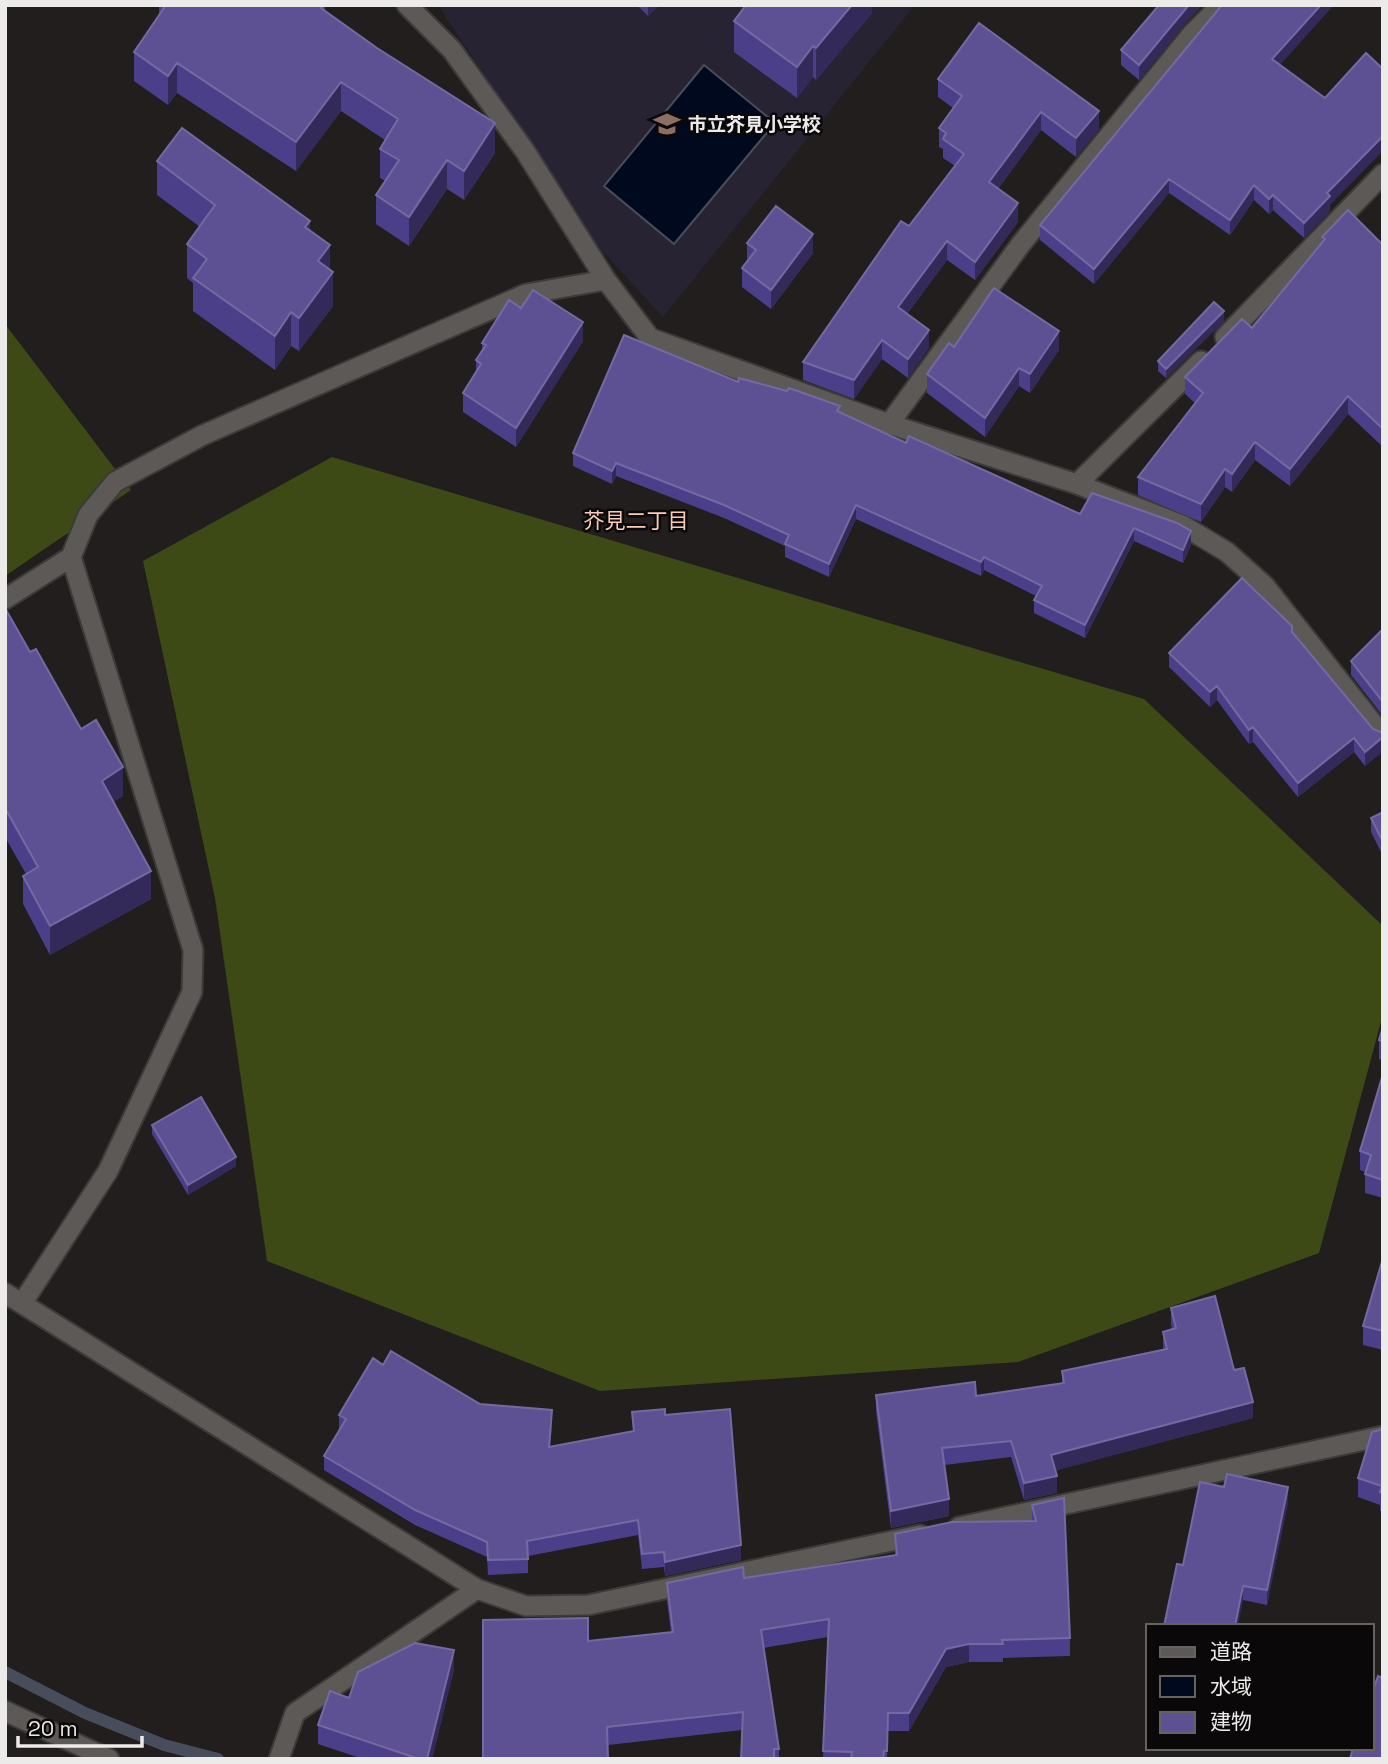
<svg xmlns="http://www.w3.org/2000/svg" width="1388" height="1764" font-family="'Space Grotesk','Noto Sans JP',sans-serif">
	<rect width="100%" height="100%" fill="#211e1d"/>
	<path fill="#272333" d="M438 5H915L663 317 594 242Z"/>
	<path fill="#3d4a16" d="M5 324 131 490 5 576Z
		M332 457 1144 699 1383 926V1014L1319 1253 1018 1362 600 1391 267 1261 215 898 143 561Z"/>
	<path fill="#00091e" stroke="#474d5b" stroke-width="2" d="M704 65 775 123 674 244 604 186Z"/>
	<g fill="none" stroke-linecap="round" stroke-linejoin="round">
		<path stroke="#474d5b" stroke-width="12" d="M5 1672 85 1713 164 1745 218 1759"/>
		<g stroke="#3d3a39" stroke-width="23">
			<path id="service" d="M1221 5 1192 34 1021 244 889 424 1077 484 1182 525 1227 552 1265 586 1383 736
				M1225 337 1383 174
				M1077 484 1201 361"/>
		</g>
		<g stroke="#3d3a39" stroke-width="23">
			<path id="minor" d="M407 5 452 50 525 151 606 280 650 338 889 424
				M5 599 71 557 88 515 115 482 203 435 526 294 606 280
				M5 1293 477 1589 526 1606 588 1605 920 1535
				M23 1302 108 1171 192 992 193 950 71 557
				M959 1527 1383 1436
				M5 1711 109 1759
				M279 1759 295 1713 477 1589"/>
		</g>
		<use href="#service" stroke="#5d5957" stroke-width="19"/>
		<use href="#minor" stroke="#5d5957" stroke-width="19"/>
	</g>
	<path fill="#4c3f89" d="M159 5H325V11L495 153 464 200 447 189 409 246 376 224V195L385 181 380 178V149L385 140 341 111 296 171 177 93 168 105 134 81V52L159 16Z
		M637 5H659L648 16Z
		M872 5V13L816 80 813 77 797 98 734 52V21Z
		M1183 26 1139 80 1121 65V50Z
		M1280 65 1330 205V211L1304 238 1273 210 1269 214 1254 200 1230 235 1169 193 1094 284 1040 240V225Z
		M938 79 1099 129 1076 157 1041 130 998 189 1018 222 975 280 947 260 907 314 929 348 908 378 882 359 854 399 803 380V362L955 166 943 158V149L939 147V128L953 108 938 97Z
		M157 161 310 231 330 270 333 306 299 351 291 346 275 370 193 311V283L187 278V244L200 227 157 195Z
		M1322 237 1383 245V447L1348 414 1290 486 1255 460 1232 492 1225 487 1201 522 1138 495V477L1195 403 1185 394V377L1252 328 1322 243Z
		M747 243 813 253 771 309 742 287V268L747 261Z
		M521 308 583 341 516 447 463 412V393L476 372V360L482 351V343Z
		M1224 321 1166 378 1158 371V361Z
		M954 347 1059 350 1030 393 1019 386 985 437 927 393V374Z
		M738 382 840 412 906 443 1080 514 1191 545 1183 563 1134 541 1085 638 1034 613V600L1036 596 984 570 981 576 856 519 829 577 785 557V546L724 518 616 476 612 484 573 466V453Z
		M5 608 30 652 81 729 123 796 113 802 151 899 50 955 23 904V876L26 874 5 837Z
		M1383 629V716L1351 675V661Z
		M1292 632 1373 729 1365 766 1354 752 1298 797 1253 742 1249 744 1217 700 1210 707 1169 667V653Z
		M1383 812V856L1371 832V818Z
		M1383 1027V1060L1379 1059V1040Z
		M1383 1074V1198L1365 1193V1172L1360 1170V1151Z
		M152 1125 236 1166 188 1195 152 1134Z
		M1383 1258V1350L1363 1345V1326Z
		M1171 1308 1234 1370 1253 1418 1056 1470 1057 1493 1024 1500 1011 1457 944 1465 949 1516 891 1528 876 1411V1395L976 1396 1062 1384V1371L1163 1349V1332L1172 1329 1171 1324Z
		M383 1365 480 1404 552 1425 550 1447 633 1432 632 1412 665 1415 741 1560 665 1576 664 1567 642 1569 638 1535 528 1556V1573L488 1575 487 1557 415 1525 324 1470V1456L339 1430V1415Z
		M1383 1429V1512L1380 1511V1505L1358 1497V1478Z
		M1288 1502 1267 1605 1243 1600 1183 1565Z
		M1032 1505 1070 1638V1656L1003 1658V1662H969L946 1667 909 1731H888L887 1759H823L828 1637 763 1648 779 1749V1759H741L742 1730 608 1745 588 1641 671 1632 667 1601V1583L744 1578 895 1556V1534L1032 1521Z
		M454 1669 432 1759H363L318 1744V1725L349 1698Z"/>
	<path fill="#342a5a" d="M648 5H659L648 16Z
		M852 5H872V13L816 80V48Z
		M1189 5H1203L1183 26 1139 80V65Z
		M1321 5H1334L1272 74V59Z
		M813 46V77L797 98V67Z
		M177 63V93L168 105V76Z
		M341 82V111L296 171V142Z
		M1099 111V129L1076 157V138Z
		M1041 112V130L989 201V182Z
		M495 123V153L464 200V171Z
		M1383 136V151L1330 205V211L1304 238V223L1327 193Z
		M447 160V189L409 246V217Z
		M1169 179V193L1094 284V269Z
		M1254 185V200L1230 235V220Z
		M1273 195V210L1269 214V199Z
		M1018 203V222L975 280V262Z
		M310 221V255L305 227Z
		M813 234V253L771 309V290Z
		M947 241V260L898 326V307Z
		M330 245V275L333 272V306L299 351V318L318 261Z
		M1224 311V321L1166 378V369Z
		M291 312V346L275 370V336Z
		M583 322V341L516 447V428Z
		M929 330V348L908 378V359Z
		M1059 331V350L1030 393V374Z
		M882 340V359L854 399V380Z
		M1019 368V386L985 437V418Z
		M1348 396V414L1290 486V469Z
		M1255 442V460L1232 492V474Z
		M616 463V476L612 484V471Z
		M1225 469V487L1201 522V504Z
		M856 505V519L829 577V564Z
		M1134 528V541L1085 638V625Z
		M1191 531V545L1183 563V550Z
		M984 557V570L981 576V562Z
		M1217 686V700L1210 707V692Z
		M1253 727V742L1249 744V730Z
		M1383 737V752L1365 766V752Z
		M1354 738V752L1298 797V783Z
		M123 767V796L102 809V781Z
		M151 871V899L50 955V926Z
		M236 1157V1166L188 1195V1185Z
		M1253 1402V1418L1051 1472V1455Z
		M552 1410V1425L549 1462V1447Z
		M1057 1476V1493L1024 1500V1483Z
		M1288 1487V1502L1267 1605V1590Z
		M949 1499V1516L891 1528V1511Z
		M741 1545V1560L665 1576V1562Z
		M1243 1586V1600L1238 1626H1235Z
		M969 1644V1662L946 1667 909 1731V1713L946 1649Z
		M454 1650V1669L432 1759H427Z"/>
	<path fill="#5d5194" stroke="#746aa1" stroke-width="2" d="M166 5H324L321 8 377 48 495 123 464 171 447 160 409 217 376 195 399 160 380 149 398 119 341 82 296 142 177 63 168 76 134 52Z
		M746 5H852L816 48 813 46 797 67 734 21Z
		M1159 5H1189L1139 65 1121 50Z
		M1222 5H1321L1272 59 1325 98 1366 53 1383 69V136L1327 193 1330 196 1304 223 1273 195 1269 199 1254 185 1230 220 1169 179 1094 269 1040 225Z
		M979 23 1099 111 1076 138 1041 112 989 182 1018 203 975 262 947 241 898 307 929 330 908 359 882 340 854 380 803 362 901 221 909 226 964 154 943 139 946 133 939 128 962 96 938 79Z
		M182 128 310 221 305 227 330 245 318 261 333 272 299 318 291 312 275 336 193 278 207 259 187 244 215 205 157 161Z
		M776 206 813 234 771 290 742 268 756 250 747 243Z
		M1348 210 1383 245V429L1348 396 1290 469 1255 442 1232 474 1225 469 1201 504 1138 477 1203 393 1185 377 1242 319 1252 328 1325 239 1322 237Z
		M994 288 1059 331 1030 374 1019 368 985 418 927 374 949 343 954 347Z
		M533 290 583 322 516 428 463 393 481 364 476 360 486 345 482 343 509 300 521 308Z
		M1214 302 1224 311 1166 369 1158 361Z
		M624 335 738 382 739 378 787 391 789 388 840 406 837 411 906 443 909 436 1080 514 1092 493 1177 523 1191 531 1183 550 1134 528 1085 625 1034 600 1042 586 984 557 981 562 856 505 829 564 785 544 789 535 724 505 616 463 612 471 573 453Z
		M1242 578 1292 626V632L1373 729 1383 733V737L1365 752 1354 738 1298 783 1253 727 1249 730 1217 686 1210 692 1169 653Z
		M5 608 30 652 36 649 81 729 96 720 123 767 102 781 151 871 50 926 23 876 38 867 5 808Z
		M1383 629V702L1351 661Z
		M1383 812V842L1371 818Z
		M1383 1027V1041L1379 1040Z
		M1383 1074V1180L1365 1174 1371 1155 1360 1151Z
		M201 1097 236 1157 188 1185 152 1125Z
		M1383 1258V1331L1363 1326Z
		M1215 1296 1234 1370 1244 1368 1253 1402 1051 1455 1057 1476 1024 1483 1011 1441 942 1448 949 1499 891 1511 876 1395 975 1382 976 1396 1064 1383 1062 1371 1167 1349 1163 1332 1176 1328 1171 1308Z
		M391 1351 480 1404 552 1410 549 1447 634 1431 632 1412 665 1409V1415L730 1409 741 1545 665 1562 664 1552 642 1554 638 1520 527 1541 528 1559 488 1560 487 1542 415 1510 324 1456 346 1419 339 1415 373 1358 383 1365Z
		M1383 1429V1493L1380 1492 1382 1486 1358 1478 1372 1432Z
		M1227 1474 1288 1487 1267 1590 1243 1586 1235 1626H1164L1177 1564 1183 1565 1200 1482 1224 1487Z
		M1064 1498 1070 1638 1002 1640 1003 1644H969L946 1649 909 1713H888L887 1751H884L883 1759H851L852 1752 823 1751 829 1619 761 1630 779 1749H774V1759H741L743 1712 607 1727 608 1759H483V1620L588 1618V1641L673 1632 667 1583 743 1567 744 1578 897 1555 895 1534 952 1522 1036 1521 1032 1505Z
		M415 1643 454 1650 427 1759H419L318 1725 330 1691 349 1698 358 1672Z
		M1378 1676 1383 1678V1759H1350L1353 1748H1372V1693Z"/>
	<defs>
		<g id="school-bare" transform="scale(2.1)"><path d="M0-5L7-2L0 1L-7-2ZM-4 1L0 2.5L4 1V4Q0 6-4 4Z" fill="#8d6e63" stroke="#0a0808" stroke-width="2.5" paint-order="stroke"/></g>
	</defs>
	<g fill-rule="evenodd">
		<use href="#school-bare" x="667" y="124"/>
	</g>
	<g text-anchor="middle" stroke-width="5" stroke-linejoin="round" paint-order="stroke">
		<g font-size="19" font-weight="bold" fill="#edebea" stroke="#0a0808" text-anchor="start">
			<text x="688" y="131">市立芥見小学校</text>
		</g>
		<g font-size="21" fill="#facab8" stroke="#0a0808">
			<text x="636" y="528">芥見二丁目</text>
		</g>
	</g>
	<rect width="1388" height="1764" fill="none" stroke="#edebea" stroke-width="14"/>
	<rect x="1146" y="1624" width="228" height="126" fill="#0a0808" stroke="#656362" stroke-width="2"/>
	<rect x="1160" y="1647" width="35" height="10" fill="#5d5957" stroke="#656362" stroke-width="2"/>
	<text x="1210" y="1659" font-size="21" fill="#edebea">道路</text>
	<rect x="1160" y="1676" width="35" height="21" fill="#00091e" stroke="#656362" stroke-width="2"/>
	<text x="1210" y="1694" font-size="21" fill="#edebea">水域</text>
	<rect x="1160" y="1712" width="35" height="21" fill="#5d5194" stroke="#656362" stroke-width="2"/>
	<text x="1210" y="1729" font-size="21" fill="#edebea">建物</text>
	<path d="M18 1736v10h124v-10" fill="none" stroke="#edebea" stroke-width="3.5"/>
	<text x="28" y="1736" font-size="21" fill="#edebea" stroke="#0a0808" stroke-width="5" paint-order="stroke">20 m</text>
</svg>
